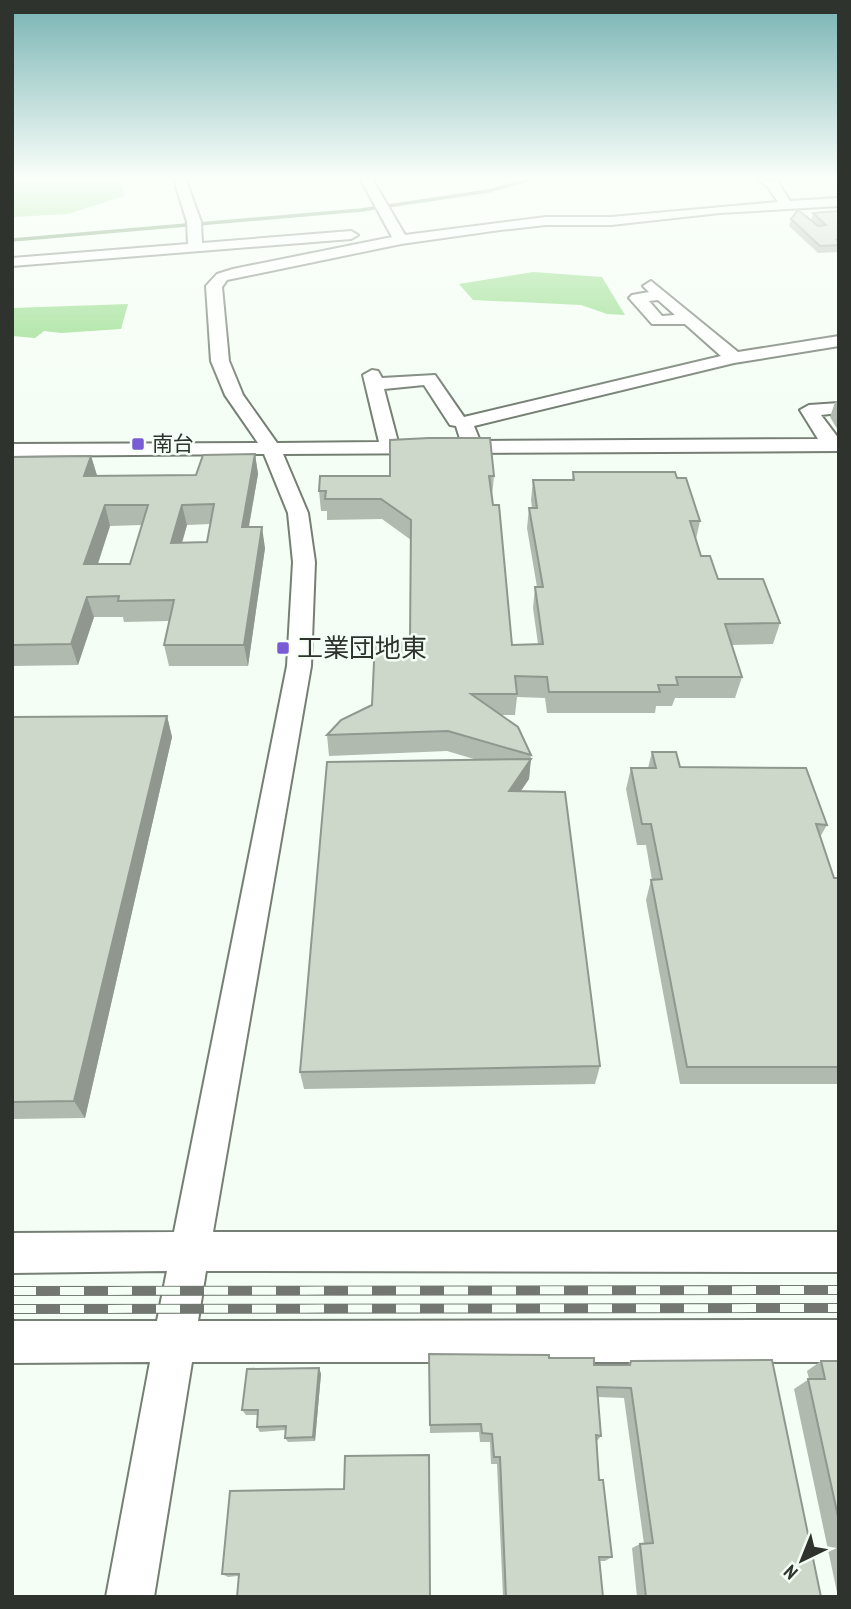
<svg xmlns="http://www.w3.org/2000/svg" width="851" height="1609" font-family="'PT Sans Narrow','Noto Sans JP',sans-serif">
	<rect width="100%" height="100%" fill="#f5fef4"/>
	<path fill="#99dd8d" d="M12 180H123L124 196 68 214 12 217Z
		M533 272 602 277 625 315 607 314 581 305 473 300 459 284Z
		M128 304 121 329 61 333 44 331 35 338 12 336V308Z"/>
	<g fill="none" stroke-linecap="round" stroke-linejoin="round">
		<path stroke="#5c8b54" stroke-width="3.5" d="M12 240 361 210 488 191 528 180"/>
		<g stroke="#757f73" stroke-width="4">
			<path id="minor" d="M174 180H186L201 222 202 243 351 231 358 235 351 239 12 266V258L188 244 187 222Z
				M361 180H373L405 235 546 217H611L778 202 768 187 759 180 777 181 790 201 839 198V206L720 213 611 225H546L500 230 401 244 227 280 222 287 229 361 243 395 277 443 379 442 363 375 372 370 378 371 382 378 435 375 464 417 721 356 685 324H652L629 298 632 295 649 292 643 286 651 281 738 352 839 336V346L734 363 474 426 480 441 818 439 800 410 809 405 839 403V413L821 415 839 439V451L283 454 308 513 315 562 311 666 213 1232H839V1272L206 1271 198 1321 839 1320V1362H192L154 1597H106L150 1362 12 1363V1321H157L167 1271 12 1273V1233L174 1232 287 666 293 562 288 513 264 454 12 456V444L258 443 225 395 211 361 206 286 217 274 233 269 392 237ZM658 300 675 315 662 316 649 301ZM424 385 450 425 456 426 461 442H398L384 389Z"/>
		</g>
		<use href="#minor" fill="#fff" fill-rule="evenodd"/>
		<g stroke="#727871" stroke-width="10">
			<path id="rail" d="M12 1291 839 1290
				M12 1309 839 1308"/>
		</g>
		<use href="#rail" stroke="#f5fef4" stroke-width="8" stroke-dasharray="24" stroke-linecap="butt"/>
	</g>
	<path fill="#b0baaf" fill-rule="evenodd" d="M839 211V252L818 253 789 226 791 219 811 221 813 213Z
		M839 401V432L830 417 835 402Z
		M255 454 258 474 249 527 265 548 248 666H169L164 645 169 621 124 622 123 617H94L78 665 12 666V457L91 456 97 475H196ZM210 524 207 542 182 543 187 525ZM142 525 130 564H98L110 526Z
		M573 472 677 478 700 521 696 539 701 556 718 579 780 623 773 644 732 645 742 677 735 698H675L672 706H656L655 713H547L545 698 517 697 515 715H501L531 755 529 779 521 791 600 1066 595 1084 304 1089 300 1072 474 759 447 751 329 756 327 735 372 705 410 641 411 540 382 519 327 520V511H321L319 491 494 476 492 496 512 645 538 644 533 608 535 587H537L527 528 529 508H532L531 500 533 480H572Z
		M167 716 172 737 85 1118 12 1119V717Z
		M652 752 680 767 827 825 820 837 834 878H839V1084H680L646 900 651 880H652L646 845H637L626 789 631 768H648Z
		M429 1354 549 1358 594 1365H627L631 1361 821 1597H637L632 1548 640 1544H644L624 1398 598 1397 601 1436 597 1441 599 1480 612 1557 605 1561H600L603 1597H503L497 1464H491L490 1442H480L479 1432 430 1433Z
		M821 1361H839V1597H838L794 1389 809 1379 807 1371Z
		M319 1368 321 1374 315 1441 288 1442 285 1438V1430L260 1432 257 1427 258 1415H246L242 1410Z
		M429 1455 238 1576 228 1577 222 1574 344 1489Z"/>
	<path fill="#90978e" d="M255 454 258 474 245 547 242 527Z
		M91 456 97 476H84Z
		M105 505 110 526 91 584 84 564Z
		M182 505 187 525 176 563 171 543Z
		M262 527 265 548 248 666 244 645Z
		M87 597 94 617 78 665 71 644Z
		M167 716 172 737 85 1118 74 1101Z
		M531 759 529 779 507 811 509 791Z
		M319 1368 321 1374 315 1441 313 1437Z"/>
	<path fill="#cdd8cb" stroke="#90978e" stroke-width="2" fill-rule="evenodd" d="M798 210 818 226 826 225 813 213 839 211V240H837L839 242V245L820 246 791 219Z
		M429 438H490L494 476H489L493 505H499L512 645 543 644 535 587H543L529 508H537L533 480H574L573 472H675L677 478H686L700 521H690L701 556H710L718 579H763L780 623 725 624 742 677H676L678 685H658L660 692H549L547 677 515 676 517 694H471L518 727 531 755 448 731 327 735 341 720 372 705 375 641H410L411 520 381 499H325L326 491H319L320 476H390V440Z
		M255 454 242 527H262L244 645H164L174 600 118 601 119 596 87 597 71 644 12 645V457L91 456 84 476 196 475 203 455ZM214 504 207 542 171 543 182 505ZM105 505H148L130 564H84Z
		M167 716 74 1101 12 1102V717Z
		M652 752H676L680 767 806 768 827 825 816 824 834 878H839V1067H687L651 880 662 879 651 824H642L631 768H656Z
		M531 759 509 791 565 792 600 1066 300 1072 327 762Z
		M429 1354 549 1355V1358H594V1365H630L631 1361 772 1360 821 1597H646L640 1544 653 1543 631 1388 597 1387 601 1436 596 1435 599 1480H603L612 1557H599L603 1597H506L500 1457H494L492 1434 482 1433 481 1424 430 1425Z
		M821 1361H839V1521L808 1379H825Z
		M319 1368 313 1437 285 1438 286 1426 257 1427 258 1410H242L247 1369Z
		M429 1455 430 1597H237L239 1574H222L230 1491 344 1489 345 1456Z"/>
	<linearGradient id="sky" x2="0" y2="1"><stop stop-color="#77b3b3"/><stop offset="0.44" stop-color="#fafffa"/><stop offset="1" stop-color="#fafffa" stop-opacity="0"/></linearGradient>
	<rect width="851" height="405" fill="url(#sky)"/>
	<g fill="#795bd6" stroke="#f5fef4" stroke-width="2.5">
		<rect x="131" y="437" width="14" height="14" rx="3.5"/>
		<rect x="276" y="641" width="14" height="14" rx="3.5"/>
	</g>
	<g text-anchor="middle" stroke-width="5" stroke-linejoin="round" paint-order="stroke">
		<g font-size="21" fill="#2e332e" stroke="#f5fef4" text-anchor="start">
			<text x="152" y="451">南台</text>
		</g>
		<g font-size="26" fill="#2e332e" stroke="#f5fef4" text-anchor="start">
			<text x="297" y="657">工業団地東</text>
		</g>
	</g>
	<rect width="851" height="1609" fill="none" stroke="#2e332e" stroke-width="28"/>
	<g transform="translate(802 1560) rotate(223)" stroke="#f5fef4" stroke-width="5" paint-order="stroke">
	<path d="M0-5L12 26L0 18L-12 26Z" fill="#2e332e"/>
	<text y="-10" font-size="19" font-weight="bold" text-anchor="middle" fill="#2e332e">N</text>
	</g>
</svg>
